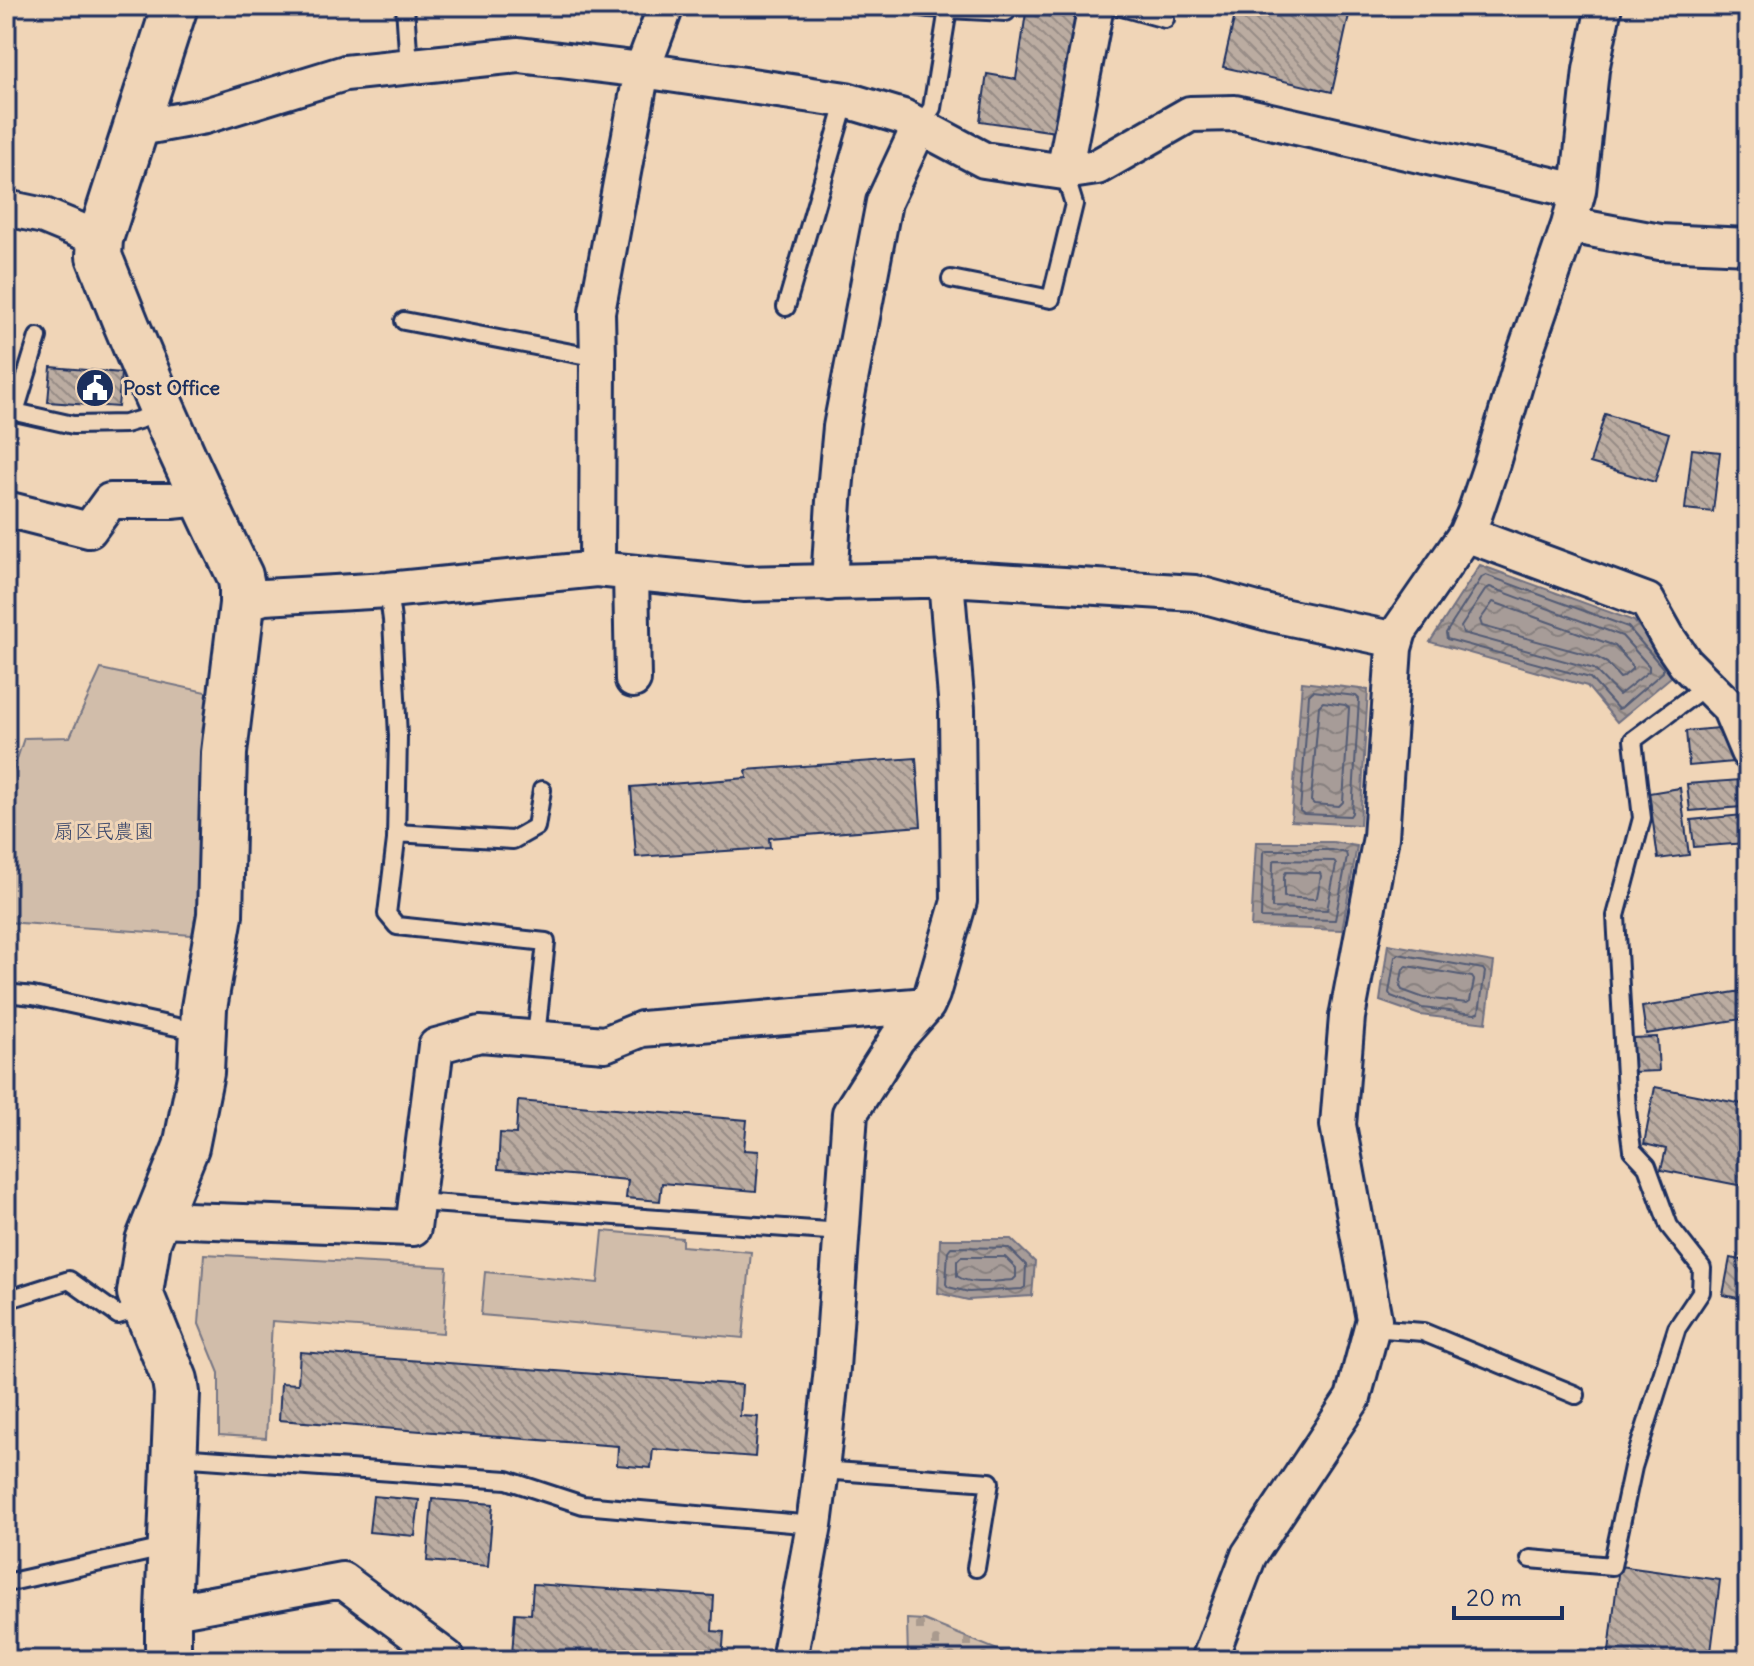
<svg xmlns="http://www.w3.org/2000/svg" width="1754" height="1666" font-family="Delius,'Klee One',sans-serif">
	<defs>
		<pattern id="cemetery-stones" width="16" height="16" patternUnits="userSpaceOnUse" patternTransform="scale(2)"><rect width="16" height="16" fill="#d1bdaa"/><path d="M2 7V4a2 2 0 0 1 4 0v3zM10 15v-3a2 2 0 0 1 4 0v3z" fill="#a99a8e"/></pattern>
		<pattern id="water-waves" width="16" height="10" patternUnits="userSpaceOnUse" patternTransform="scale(2)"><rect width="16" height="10" fill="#a79c98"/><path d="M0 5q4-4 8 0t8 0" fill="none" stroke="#87807f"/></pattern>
		<pattern id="building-back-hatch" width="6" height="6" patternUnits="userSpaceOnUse" patternTransform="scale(2)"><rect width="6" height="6" fill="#bbaca1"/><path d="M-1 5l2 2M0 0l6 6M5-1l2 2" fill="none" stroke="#978c86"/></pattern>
	</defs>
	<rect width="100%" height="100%" fill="#f0d5b7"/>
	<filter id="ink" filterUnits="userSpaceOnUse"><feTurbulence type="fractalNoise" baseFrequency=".0125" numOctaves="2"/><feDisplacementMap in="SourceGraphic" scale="16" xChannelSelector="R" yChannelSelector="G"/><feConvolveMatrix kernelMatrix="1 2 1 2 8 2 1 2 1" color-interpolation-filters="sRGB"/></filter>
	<g filter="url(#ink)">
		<path fill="url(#cemetery-stones)" stroke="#767684" stroke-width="2" d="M907 1619 924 1620 1005 1653 1003 1660H908Z"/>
		<path fill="#d1bdaa" stroke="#767684" stroke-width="2" d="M101 669 210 693 199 897 192 935 6 922V786H8L24 738 70 737Z
			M603 1231 682 1238V1246L751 1252 743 1338 481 1315 485 1272 598 1283Z
			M204 1254 447 1267 443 1333 272 1321 266 1438 219 1435V1373L199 1324Z"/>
		<path fill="url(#water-waves)" stroke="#6f7081" stroke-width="2" d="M1480 565 1634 621 1677 672 1617 722 1587 686 1430 642Z
			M1302 682 1368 690 1360 825 1291 821Z
			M1256 842H1333L1357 846 1342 930 1251 927Z
			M1388 944 1494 962 1486 1023 1420 1015 1380 1001Z
			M940 1239H1011L1035 1262 1032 1296 968 1300 938 1293Z"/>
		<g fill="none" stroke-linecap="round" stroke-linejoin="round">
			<path stroke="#535b75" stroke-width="2" d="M1486 575 1628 627 1663 668V672L1621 708 1618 709 1590 678 1447 639 1446 633 1482 577Z
				M1490 587 1622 636 1649 666V671L1619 695 1594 669 1463 633 1461 627 1486 589Z
				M1493 602 1615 646 1632 665V669L1623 677 1620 678 1607 663 1596 657 1482 626 1480 620Z
				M1313 691 1356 696 1359 699 1352 813 1350 816 1304 814 1300 811 1309 695Z
				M1323 702 1345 705 1349 708 1343 802 1339 806 1314 804 1311 801 1319 706Z
				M1265 850H1332L1346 853 1347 857 1335 920 1261 918 1263 853Z
				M1275 860 1334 861 1336 865 1327 910 1272 908 1273 863Z
				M1286 872 1320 873 1321 876 1317 897 1314 899 1284 897V876Z
				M1398 954 1483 969 1485 972 1479 1012 1475 1014 1422 1008 1391 996 1389 993 1395 957Z
				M1407 966 1472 977 1474 980 1470 1001 1467 1003 1424 998 1402 990 1400 986 1403 969Z
				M951 1247 1009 1248 1026 1265 1025 1287 1022 1289 969 1292 948 1287 946 1284 948 1251Z
				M961 1257H1005L1016 1268V1277L1013 1280C995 1281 971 1286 957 1276V1261Z"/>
		</g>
		<path fill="url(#building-back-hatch)" stroke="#1b2f5e" stroke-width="2" d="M1027 6H1082L1063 133 980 121 987 74 1016 79Z
			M1237 6H1351L1332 92 1223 67Z
			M51 367 121 373 118 407 48 402Z
			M1605 414 1669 433 1655 482 1590 463Z
			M1692 449 1720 452 1713 512 1685 509Z
			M1730 727 1733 762 1689 766 1686 731Z
			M916 758 921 826 769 838 770 848 636 857 631 787 747 778 746 770Z
			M1740 780 1742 807 1690 811 1687 784Z
			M1680 788 1689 855 1658 859 1649 793Z
			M1743 815 1746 843 1694 847 1691 820Z
			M1748 990V1018L1646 1034 1642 1007Z
			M1657 1037 1659 1071 1633 1072 1631 1038Z
			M1655 1087 1748 1105V1187L1661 1170 1666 1149 1644 1144Z
			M518 1101 747 1120 744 1150 759 1151 756 1191 662 1183 660 1201 626 1198 628 1180 498 1169 500 1133 516 1134Z
			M1730 1258 1748 1261V1300L1723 1295Z
			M300 1352 742 1385 740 1416 758 1417 755 1457 653 1449 651 1468 617 1465 618 1446 279 1420 281 1383 298 1384Z
			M373 1496 419 1500 415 1536 369 1532Z
			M432 1499 493 1504 488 1566 427 1561Z
			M1619 1566 1720 1580 1710 1660H1608Z
			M533 1584 714 1596 712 1631 724 1632 722 1660H586L512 1655 515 1613 531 1614Z"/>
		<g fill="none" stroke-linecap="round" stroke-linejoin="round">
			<g stroke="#1b2f5e" stroke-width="22">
				<path id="lane" d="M405 6 409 66
					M915 6 929 8 1006 12
					M1118 6 1165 19
					M920 125 932 108 948 9
					M951 279 1051 299 1074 204 1064 172
					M786 307 846 100
					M404 321 598 358
					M38 337 15 412 73 425 125 424 162 413
					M388 590 392 620 398 736 396 840 387 914 397 926 546 942 536 1037
					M396 833 513 840 536 827 542 790
					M6 993 33 996 200 1032
					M417 1202 842 1232
					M6 1300 69 1280 118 1315 144 1307
					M1371 1328 1423 1332 1576 1395
					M177 1457 507 1480 583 1505 814 1525
					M821 1470 990 1482 976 1568
					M1530 1559 1612 1566 1633 1467 1677 1328 1701 1292 1702 1268 1669 1226 1647 1166 1632 1150 1627 1111 1616 916 1642 818 1633 740 1707 685
					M6 1583 169 1547"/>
			</g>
			<g stroke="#1b2f5e" stroke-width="40">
				<path id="street" d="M134 129 205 116 345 73 519 55 642 70 846 100 903 117 984 160 1064 172 1097 167 1190 114 1235 113 1578 191
					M1064 172 1096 6
					M6 208 44 216 100 239
					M1569 225 1660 242 1748 246
					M6 509 89 530 110 501H172L202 498
					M1466 534 1647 601 1669 640 1685 663 1729 707 1748 752
					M597 569 598 358 597 312 642 70 666 6
					M631 573 633 680
					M829 583 834 501 841 427 884 202 920 125
					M242 604 264 597 388 590 597 569 745 584 965 579 1195 593 1272 614 1396 640
					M157 1219 413 1228 436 1046 480 1034 605 1044 642 1029 927 1005
					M168 1612 342 1580 447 1658V1660
					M789 1660 814 1525 821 1470 832 1368 850 1113 897 1039 927 1005 932 994 959 901 957 709 946 580
					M1209 1660 1249 1555 1353 1398 1374 1319 1338 1125 1347 1017 1381 837 1394 648 1399 631 1466 534 1475 513 1492 463 1522 361 1569 225 1578 191 1591 70 1604 6"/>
			</g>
			<g stroke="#1b2f5e" stroke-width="50">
				<path id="secondary" d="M168 1660V1612L177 1393 175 1380 140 1293 148 1241 186 1147 201 1072 204 1008 220 915 224 753 242 604V586L240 576C188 471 141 364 99 256L100 239 175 6"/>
			</g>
			<use href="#lane" stroke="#f0d5b7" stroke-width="16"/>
			<use href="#street" stroke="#f0d5b7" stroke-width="34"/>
			<use href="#secondary" stroke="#f0d5b7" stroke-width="44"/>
		</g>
	</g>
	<defs>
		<g id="civic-disc" transform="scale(2)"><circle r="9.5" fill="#1b2f5e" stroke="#f0d5b7"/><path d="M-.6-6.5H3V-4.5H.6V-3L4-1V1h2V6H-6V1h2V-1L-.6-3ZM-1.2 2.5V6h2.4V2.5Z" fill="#fff"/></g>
	</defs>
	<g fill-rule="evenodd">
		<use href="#civic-disc" x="95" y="388"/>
	</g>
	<g text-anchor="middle" stroke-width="6" stroke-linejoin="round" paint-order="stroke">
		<g font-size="20" font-weight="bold" fill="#1b2f5e" stroke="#f0d5b7" text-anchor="start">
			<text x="123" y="395">Post Office</text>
		</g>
		<g font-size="20" fill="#364469" stroke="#f0d5b7">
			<text x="104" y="838">扇区民農園</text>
		</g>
	</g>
	<rect width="1754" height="1666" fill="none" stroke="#f0d5b7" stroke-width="32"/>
	<rect x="16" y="16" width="1722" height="1634" fill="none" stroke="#1b2f5e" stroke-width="3" filter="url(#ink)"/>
	<path d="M1454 1606v12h108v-12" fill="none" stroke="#1b2f5e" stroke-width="4"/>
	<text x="1466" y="1606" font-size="24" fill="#1b2f5e" stroke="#f0d5b7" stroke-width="6" paint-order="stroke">20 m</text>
</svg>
